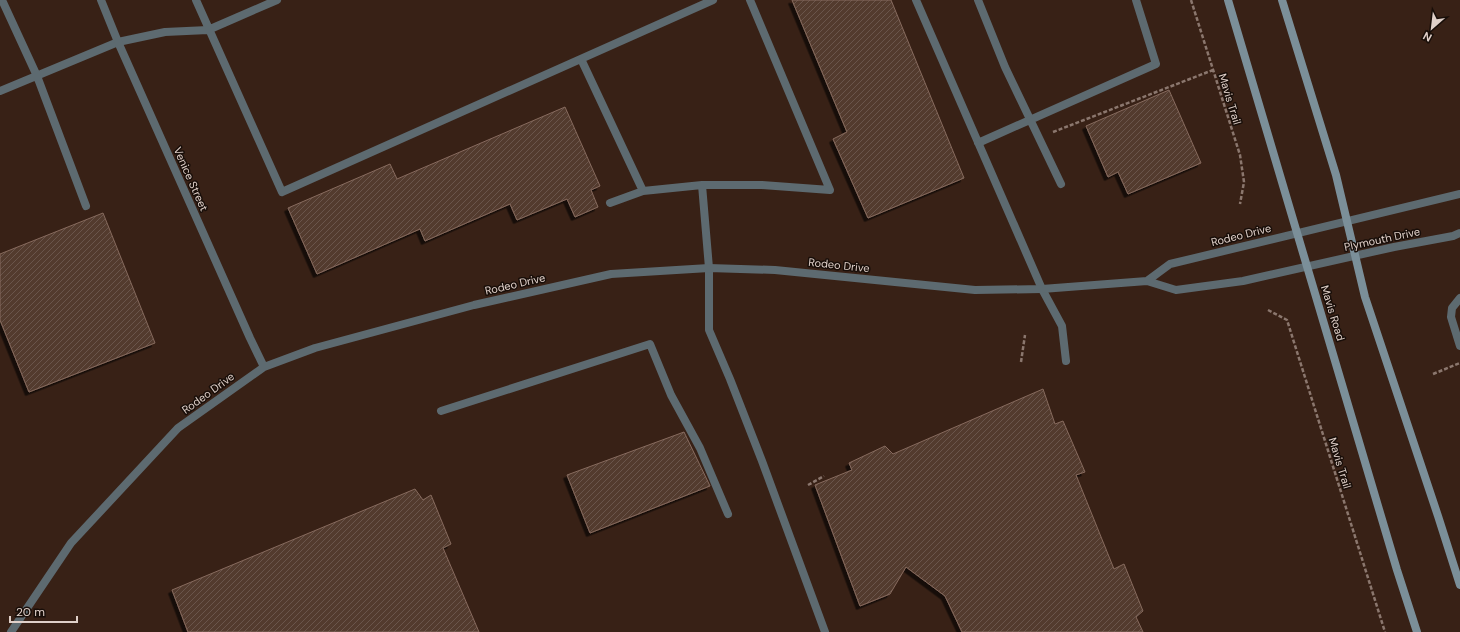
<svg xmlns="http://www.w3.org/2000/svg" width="1460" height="632" font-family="'DM Sans',sans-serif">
	<defs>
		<pattern id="building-hatch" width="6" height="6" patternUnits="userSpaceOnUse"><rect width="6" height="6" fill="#533a2e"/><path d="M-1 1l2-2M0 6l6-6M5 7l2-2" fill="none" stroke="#6b554b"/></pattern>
		<filter id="shadow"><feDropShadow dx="-3.5" dy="3.5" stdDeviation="0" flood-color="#0009"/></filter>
	</defs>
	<rect width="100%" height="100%" fill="#382116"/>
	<path fill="url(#building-hatch)" stroke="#876b5e" filter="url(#shadow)" d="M792 0H891L964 178 868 218 833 139 847 132Z
		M1169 90 1201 163 1128 194 1118 172 1108 177 1086 126Z
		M565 107 600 186 591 190 598 207 575 217 567 199 517 220 510 204 425 241 420 229 317 274 288 208 390 164 397 179Z
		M103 213 155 343 29 392 0 320V254Z
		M1043 389 1055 424 1063 421 1085 472 1076 475 1114 569 1124 564 1143 611 1136 617 1143 632H962L945 596 906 567 890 594 860 606 815 485 852 470 849 463 885 446 893 454Z
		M684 432 710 486 590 533 567 475Z
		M415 489 423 500 431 495 451 544 443 548 479 632H188L172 590Z"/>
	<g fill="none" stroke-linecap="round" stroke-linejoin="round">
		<path stroke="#8b776e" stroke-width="2.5" stroke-dasharray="4 2" stroke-linecap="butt" d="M1191 0 1240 155 1244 182 1240 204
			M1053 132 1213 70
			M1268 310 1287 320 1385 632
			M1021 362 1025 335
			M1433 374 1460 363
			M808 485 824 476"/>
		<path stroke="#5d6a70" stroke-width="8" d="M2 0 37 76 86 206
			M196 0 282 192 713 0
			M916 0 1042 289 1062 326 1066 361
			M978 0 1005 67 1061 184
			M581 59 643 191
			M0 91 118 42 165 32 208 30 277 0
			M978 143 1156 64 1136 0
			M702 185 709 268V330L730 379 762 461 825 632
			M610 203 643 191 702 185H762L830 190 750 0
			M1460 298 1452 308 1451 317 1460 346
			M441 411 650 344 671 395 700 448 728 514"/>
		<path stroke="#5d6a70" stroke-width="8" d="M101 0 118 42 250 338 264 367
			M1147 281 1170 264 1460 194
			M11 632 71 543 178 428 264 367 315 348 474 305 611 274 709 268 775 270 975 290 1042 289 1147 281 1176 290 1243 281 1394 247 1453 236 1460 233"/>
		<path stroke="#7b8f99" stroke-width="8" d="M1228 0 1397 570 1417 632
			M1282 0 1336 175 1365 297 1438 516 1460 585"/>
	</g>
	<g text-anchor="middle" stroke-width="3" stroke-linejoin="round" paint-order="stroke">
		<g font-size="11" fill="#e0d0c9" stroke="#180e09">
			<text transform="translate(1230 99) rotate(73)" y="4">Mavis Trail</text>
			<text transform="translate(191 179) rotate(66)" y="4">Venice Street</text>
			<text transform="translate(1241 235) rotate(-14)" y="4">Rodeo Drive</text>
			<text transform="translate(1382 239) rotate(-12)" y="4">Plymouth Drive</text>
			<text transform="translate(839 265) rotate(6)" y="4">Rodeo Drive</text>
			<text transform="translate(515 284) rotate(-13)" y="4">Rodeo Drive</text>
			<text transform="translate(1333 313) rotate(73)" y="4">Mavis Road</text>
			<text transform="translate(208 393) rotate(-36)" y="4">Rodeo Drive</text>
			<text transform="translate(1340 463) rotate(73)" y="4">Mavis Trail</text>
		</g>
	</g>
	<g transform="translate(1432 28) rotate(208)" stroke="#180e09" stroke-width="3" paint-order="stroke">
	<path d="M0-3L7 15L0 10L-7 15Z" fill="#e0d0c9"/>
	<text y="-6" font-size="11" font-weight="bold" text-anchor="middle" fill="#e0d0c9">N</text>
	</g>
	<path d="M10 616v6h67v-6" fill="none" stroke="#e0d0c9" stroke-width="2"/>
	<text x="16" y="616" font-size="12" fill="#e0d0c9" stroke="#180e09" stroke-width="3" paint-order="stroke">20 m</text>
</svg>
